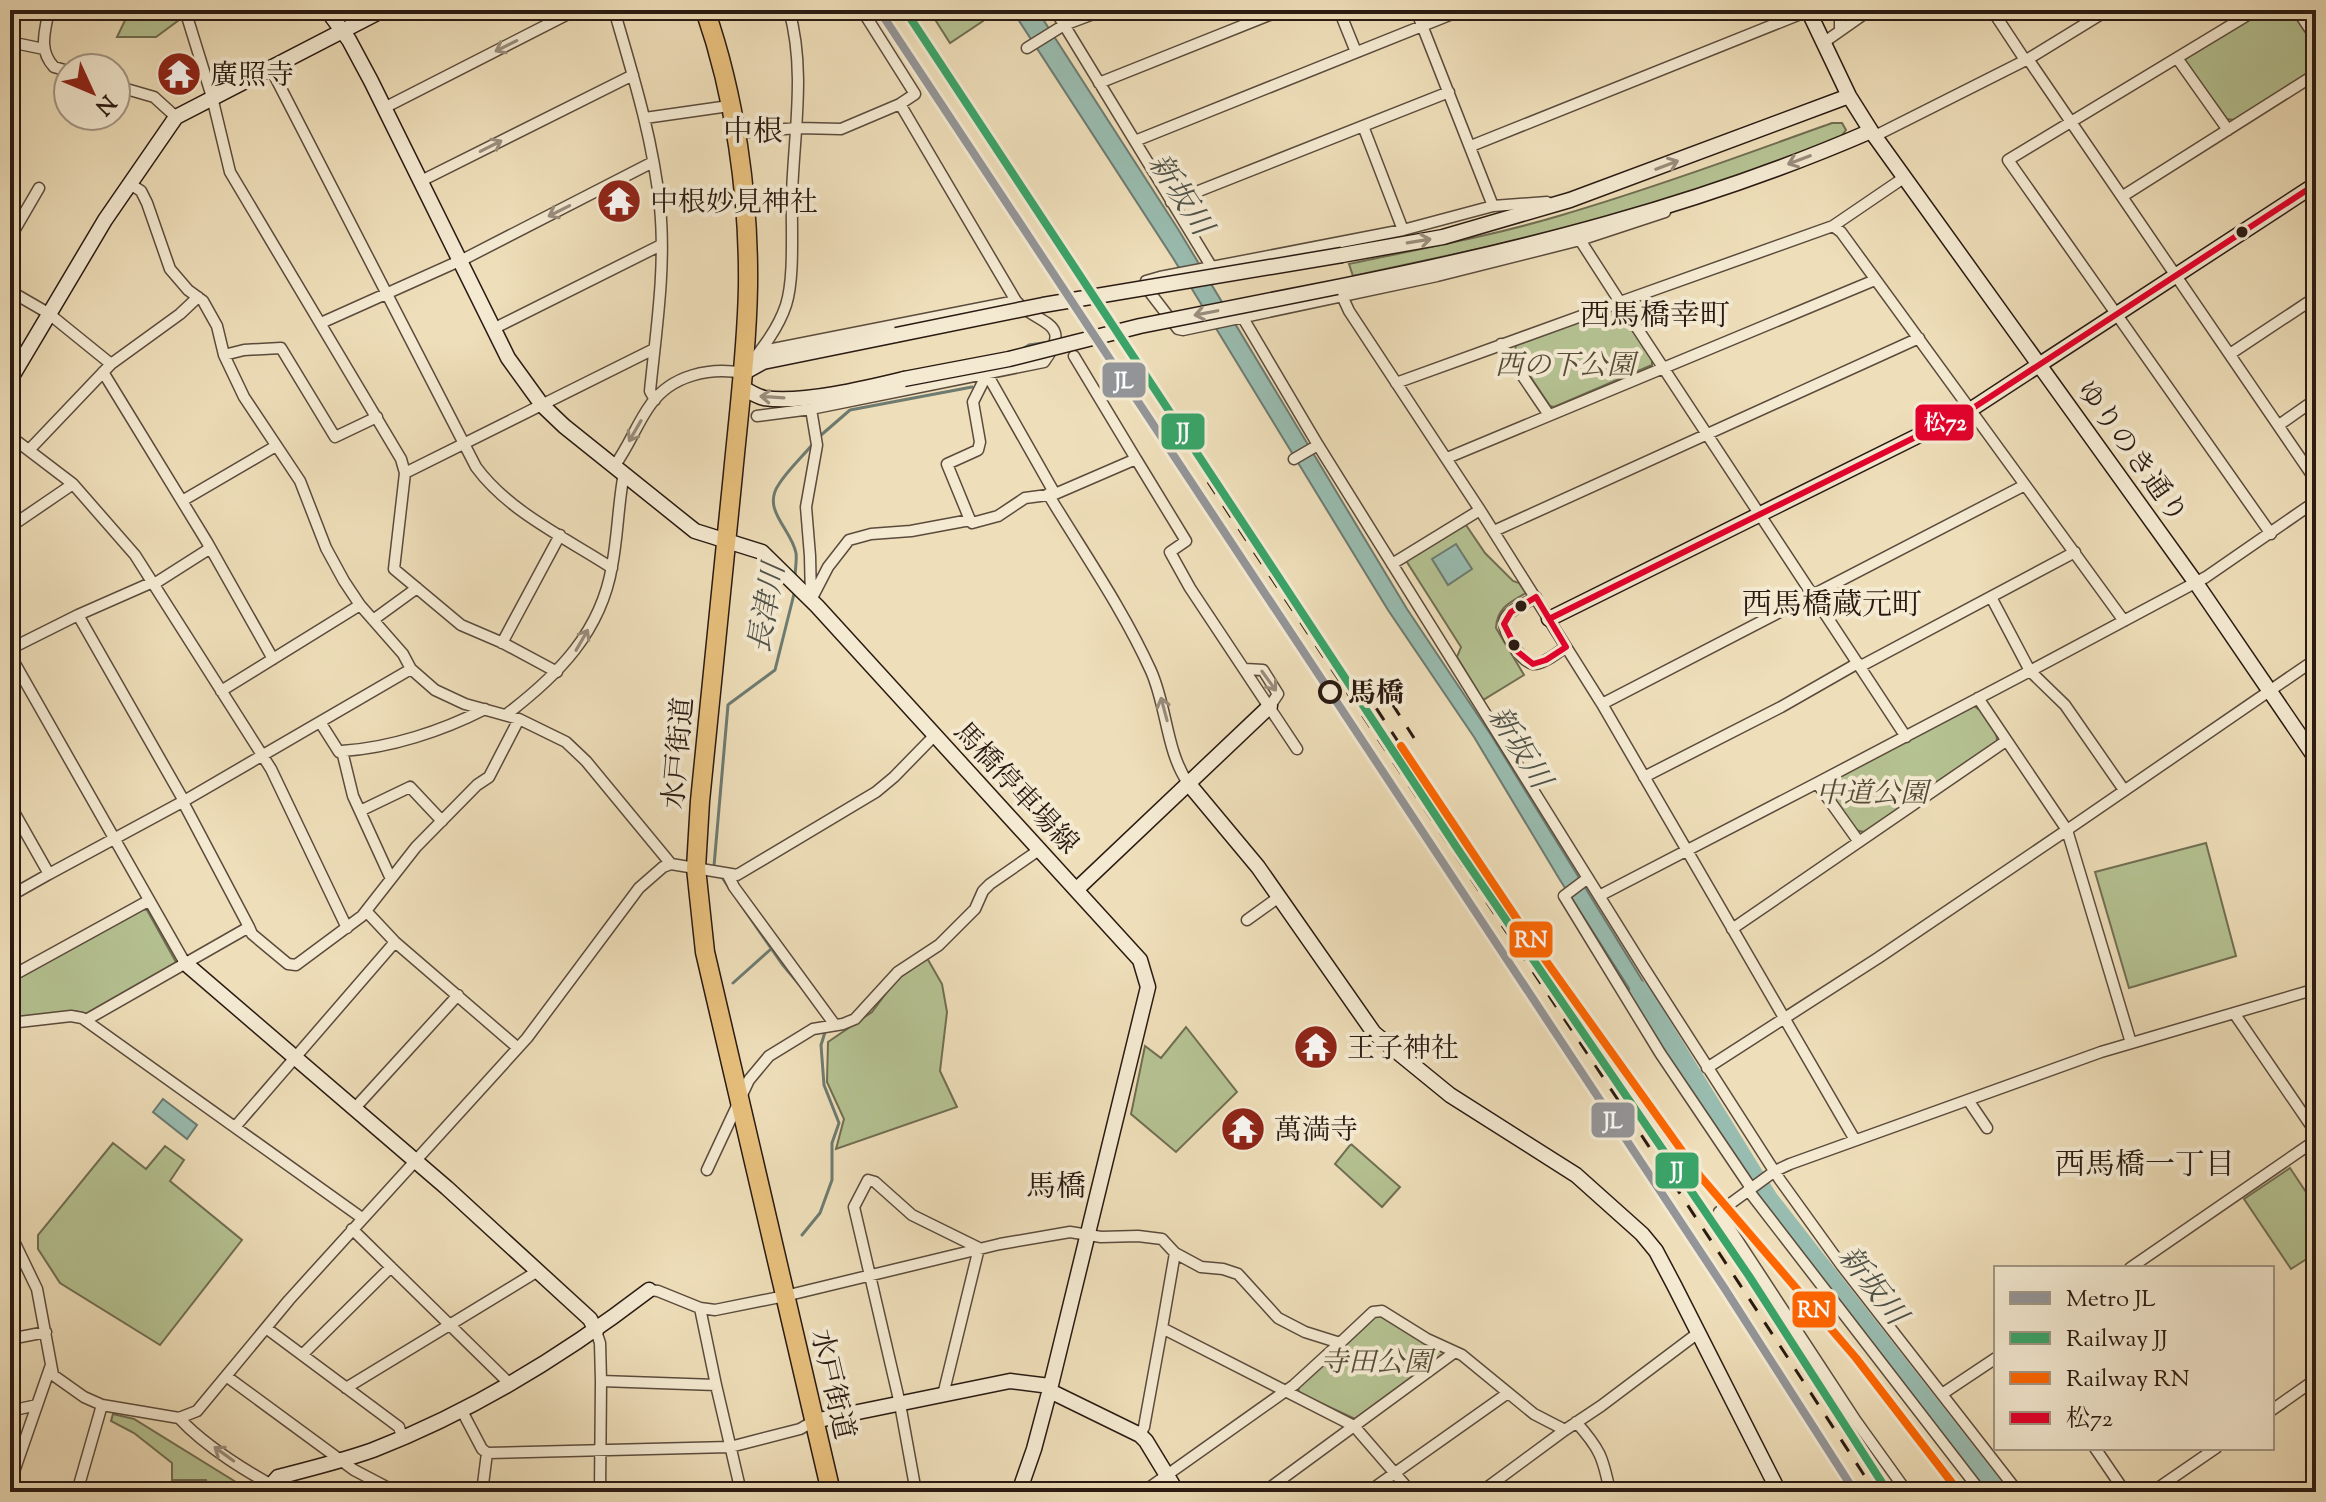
<svg xmlns="http://www.w3.org/2000/svg" width="2326" height="1502" font-family="'Sorts Mill Goudy','Noto Serif JP',serif">
	<rect width="100%" height="100%" fill="#eedeb9"/>
	<filter id="stains"><feTurbulence type="fractalNoise" baseFrequency=".0025" numOctaves="4"/><feColorMatrix values="0 0 0 0 .2 0 0 0 0 .09 0 0 0 0 .02 0 0 0 .5 -.17"/></filter>
	<radialGradient id="worn" r=".72"><stop offset=".6" stop-color="#630" stop-opacity="0"/><stop offset="1" stop-color="#630" stop-opacity=".3"/></radialGradient>
	<path fill="#b5c292" stroke="#706e52" stroke-width="2" d="M130 10H177L179 20 156 37H117Z
		M929 10H980L983 21 950 43Z
		M2263 10H2292L2316 45V68L2234 120 2227 119 2185 61 2186 58Z
		M1832 123H1842L1846 130 1840 138 1700 190 1607 217 1529 238 1353 276 1349 264C1420 249 1492 236 1562 215 1653 188 1743 155 1832 123Z
		M1611 311H1621L1652 360V365L1554 407 1550 406 1515 354 1516 343Z
		M1461 523 1466 525 1485 553 1513 581 1519 583 1526 593C1510 602 1497 608 1496 628L1524 675 1483 700 1457 657 1461 647 1405 559Z
		M1974 706C1984 711 1998 730 1997 742L1864 832 1855 830 1828 789 1830 781Z
		M2206 843 2236 956 2129 988 2095 872Z
		M142 909 147 910 176 962 175 965 89 1014 74 1011 18 1018 15 1015 11 985 14 980Z
		M927 958 942 984 947 1012 940 1071 957 1107 836 1149 844 1119 827 1082 828 1042 872 1012 896 980Z
		M1186 1027 1237 1092 1176 1152 1131 1114 1145 1046 1161 1058Z
		M113 1143 146 1169 165 1146 184 1160 170 1181 242 1240 160 1345 60 1283 38 1249V1235Z
		M1351 1144 1400 1187 1382 1207 1335 1164Z
		M2290 1168 2316 1207V1253L2291 1269 2244 1199Z
		M1380 1314 1442 1350 1443 1354 1355 1419 1299 1393 1298 1385 1375 1316Z
		M113 1414 134 1419 252 1492H209L206 1480H172V1463L134 1433 111 1421Z"/>
	<path fill="#99bcb0" stroke="#6d7b71" stroke-width="2" d="M1012 10H1037L1178 229 1407 609 1491 735 1660 1009 1646 1015 1560 880 1474 737 1388 610 1173 258Z
		M1456 544 1472 569 1448 585 1432 559Z
		M163 1099 197 1125 187 1139 153 1112Z"/>
	<g fill="none" stroke-linecap="round" stroke-linejoin="round">
		<path stroke="#6d7b71" stroke-width="3" d="M2008 17 2019 10
			M1024 348 1029 345 1050 342
			M820 436 850 410 972 387
			M795 578C795 570 797 561 796 553 791 528 761 510 779 484 788 470 801 458 812 445
			M729 704 775 670 795 590
			M716 869 714 866 728 705
			M721 876 730 889
			M739 902 782 964 803 989
			M733 983 771 949
			M802 1235 820 1213 832 1180V1143L839 1123 824 1085 821 1045 826 1029"/>
		<path stroke="#99bcb0" stroke-width="20" d="M1640 991 1768 1199 1997 1492"/>
		<g stroke="#5b4b3c" stroke-width="13">
			<path id="street" d="M49 10C45 31 38 50 54 67L68 71
				M185 10 212 97 230 172 401 459 405 473 394 569 461 625 503 643 557 672
				M614 10C633 75 653 139 660 207 666 268 656 331 650 391L655 400
				M1055 10 1211 266
				M1339 10 1356 52
				M1416 10 1493 206
				M1992 10 2025 60
				M2256 10 2008 160 2271 534
				M2297 10 2316 38
				M1840 31V10
				M10 42 44 49
				M1823 43 1870 10
				M1027 48 1064 25 1104 10
				M2177 58 2228 130
				M2028 59 2316 481
				M270 67 476 467C509 512 566 538 612 568
				M1099 83 1282 10
				M116 86 154 97 176 117
				M384 108 576 10
				M645 118 729 106
				M1363 126 1403 230
				M734 133 798 128 841 129 900 104 915 94 862 10
				M1875 136 2028 59 2108 10
				M1135 141 1462 10
				M1471 146 1808 11
				M421 181 633 75
				M130 184 141 191 147 203 170 269 188 290 203 301 217 326 224 355 244 397 300 481 326 548 344 581 360 605 403 654 411 669 435 690 465 704 519 719 566 742 586 761 671 864 737 875 876 792 894 777 934 736
				M2123 196 2316 74
				M1171 202 1449 92
				M1547 202 1493 206 1403 230 1160 277 1146 281 1145 286 1178 329 1183 330 1437 276 1580 240 1665 212
				M1833 226 1905 177
				M10 228 14 231 39 188
				M10 291 48 313 111 364
				M1343 298 1349 311 1480 510 1602 704 1855 1140
				M1243 318 1318 445 1644 968 1780 1180 1842 1266 2018 1492
				M321 323 466 258 653 162
				M493 329 661 245
				M1501 344 1549 415
				M2230 354 2316 297
				M224 355 244 350 281 348 335 437 377 417
				M760 358 773 349 1016 301
				M747 368C762 349 778 329 786 305 795 277 791 225 792 194 794 133 806 70 789 10
				M103 372 207 542 273 659
				M1396 383 1620 302 1580 240
				M757 416 811 409
				M2279 425 2316 399
				M10 436 73 484 135 555 271 769 347 928
				M30 449 111 364 180 314 198 297
				M1447 458 1875 280
				M1136 459 1186 541 1170 552 1190 588 1297 749
				M1294 459 1318 445
				M615 465C629 446 637 423 651 404 672 375 710 367 743 373
				M405 473 654 349
				M1048 494C1083 552 1123 609 1151 671 1167 707 1166 751 1188 783
				M182 501 276 446
				M972 523 998 516 1025 498 1055 494 1136 459 1074 356
				M10 527 73 484
				M1494 531 1919 338
				M1392 564 1480 510
				M154 584 209 549
				M1536 597C1527 603 1510 609 1505 619 1500 629 1521 662 1533 664 1543 665 1558 652 1566 647
				M1991 597 2030 671 2206 577 2316 501
				M812 598 828 567 849 540 871 534 911 531 970 520 947 464 978 450 980 442 973 402 987 374 1055 494
				M811 600 810 556 806 507 817 445 811 409 1044 362C1075 320 1036 325 1016 301L900 104
				M78 615 184 801
				M373 620 417 588
				M502 643 560 535
				M10 649 78 615 153 582
				M10 655 185 963
				M1861 666 2075 552
				M1245 669 1263 670 1278 694 1270 706
				M221 691 360 605
				M1978 698 2067 830 2316 659
				M1602 704 2025 485
				M507 714C558 675 601 632 612 566 618 535 618 504 624 473
				M320 722 339 752 342 751C390 748 442 731 485 709
				M1906 737 1620 302 1833 226 1841 232 2124 621
				M342 751 353 796 391 879
				M1644 777 1781 707 1858 663
				M10 805 49 874 10 896
				M360 811 410 787 442 821
				M1859 842 1817 783 2030 671 2065 705 2124 790
				M49 874 184 801 411 669
				M728 875 734 887 835 1025
				M1588 878 1564 896 1660 1053 1751 1188
				M1599 896 1817 783
				M366 911 395 942 518 1048
				M1247 920 1279 897
				M249 927 252 934 288 964 296 965 362 916 416 847 477 785 489 777 519 719
				M1732 929 2006 741
				M10 977 148 901
				M2234 1013 2316 1133
				M86 1020 249 927 183 802
				M10 1023 71 1016 82 1018 362 1218
				M1707 1068 1878 958 2067 830 2131 1043
				M1968 1100 1987 1128
				M354 1109 458 995
				M235 1127 395 942
				M707 1170 749 1080 769 1056 813 1029 843 1024 855 1019 898 972 939 945 975 909 983 891 990 884 1039 850
				M1748 1190 1981 1492
				M352 1229 511 1385
				M10 1233 37 1289 53 1375 84 1397 102 1405 179 1418 197 1411 289 1300 527 1038 639 888 663 867 671 864
				M2130 1268 2316 1140
				M649 1290 658 1291 700 1308 715 1310 785 1296 1000 1244 1070 1232 1101 1237 1138 1236 1162 1239 1175 1253 1201 1267 1223 1269 1238 1274 1278 1318 1305 1332 1340 1343 1373 1312 1382 1311 1427 1339 1462 1355 1534 1414 1565 1430 1601 1406 1698 1333
				M700 1308 716 1385
				M266 1328 399 1427 402 1437
				M1162 1328 1175 1253
				M596 1331 600 1343 601 1381
				M10 1339 46 1332
				M302 1355 391 1267
				M226 1376 354 1470 396 1492
				M346 1388 538 1271
				M1942 1394 1996 1358
				M2272 1410 2316 1379
				M10 1411 37 1405
				M462 1411 482 1449 487 1453 730 1447 800 1429 814 1421
				M179 1418C207 1448 247 1472 284 1492
				M1576 1422C1600 1449 1603 1457 1610 1492
				M1140 1435 1144 1427 1162 1328 1354 1426 1411 1492
				M2095 1448 2125 1492
				M10 1483 51 1365
				M77 1492 102 1405
				M482 1492 487 1453
				M600 1492 601 1381 716 1385 741 1492
				M916 1492 900 1404 854 1207 868 1180 875 1182 912 1215 979 1248 943 1395
				M1143 1492 1294 1385 1340 1343
				M1264 1492 1455 1352
				M1368 1492 1508 1393
				M1481 1492 1565 1430
				M1907 1492 1856 1421 1719 1212 1775 1171 1790 1164 2101 1052 2316 989
				M2152 1492 2216 1448"/>
		</g>
		<g stroke="#2a1a12" stroke-width="17">
			<path id="secondary" d="M327 10 349 40 371 81 508 358 542 405 564 426 695 531 762 552 817 606 1140 960 1148 987 1050 1389 1034 1449 1019 1492
				M1808 10 1849 96 1871 131 2196 583 2316 759
				M1342 255 1443 237 1570 200 1849 96
				M1337 287C1519 251 1701 205 1871 131
				M743 373 763 362 896 335
				M10 380 105 220 176 117 383 10
				M741 387C749 391 756 396 764 398 801 404 867 388 904 379
				M1549 619 1970 410 2316 184
				M1188 783 1258 867 1374 1033 1450 1095 1576 1175 1642 1234 1656 1251 1674 1285 1779 1492
				M1077 889 1270 706
				M185 963 447 1188 590 1319 596 1331
				M814 1421 1010 1381 1050 1386V1391L1140 1435 1146 1441 1177 1492
				M271 1485 278 1477C309 1469 342 1461 373 1450 474 1411 563 1356 649 1290"/>
		</g>
		<g stroke="#2a1a12" stroke-width="21">
			<path id="highway" d="M705 10C735 96 749 195 748 286 747 348 739 411 733 474 723 583 710 692 700 801L696 868 705 952 831 1492"/>
		</g>
		<use href="#street" stroke="#f4ead2" stroke-width="10"/>
		<use href="#secondary" stroke="#f4ead2" stroke-width="14"/>
		<use href="#highway" stroke="#e7bf7c" stroke-width="18"/>
		<path stroke="#2a1a12" stroke-width="3" stroke-dasharray="14 14" stroke-linecap="butt" d="M1208 482C1430 819 1656 1153 1875 1492
			M1377 680 1414 738
			M1361 685 1401 746"/>
		<g stroke="#2a1a12" stroke-width="17" stroke-linecap="butt">
			<path id="secondary-bridge" d="M896 335 1043 305 1342 255
				M904 379 1009 359 1140 326 1337 287"/>
		</g>
		<use href="#secondary-bridge" stroke="#f4ead2" stroke-width="14"/>
		<g stroke="#f4ead2" stroke-width="12">
			<path id="bus-1" d="M1536 597 1566 647 1546 660 1533 664 1518 652 1504 624 1511 612Z
				M1549 619 1970 410 2316 184"/>
		</g>
		<use href="#bus-1" stroke="#e4002b" stroke-width="6"/>
		<g stroke="#f4ead2" stroke-width="14">
			<path id="rail-1" d="M905 10 1459 851 1749 1276 1888 1492"/>
		</g>
		<g stroke="#f4ead2" stroke-width="14">
			<path id="rail-2" d="M1401 746 1531 940 1700 1176 1856 1358 1959 1492"/>
		</g>
		<use href="#rail-1" stroke="#3aa468" stroke-width="8"/>
		<use href="#rail-2" stroke="#f60" stroke-width="8"/>
		<g stroke="#f4ead2" stroke-width="14">
			<path id="metro-1" d="M879 10 1725 1289 1855 1492"/>
		</g>
		<use href="#metro-1" stroke="#939598" stroke-width="8"/>
	</g>
	<defs><path id="oneway-shaft" d="M-6 0H5M1.5-3L5.5 0L1.5 3" fill="none" stroke-width="1.6" stroke-linecap="round" stroke-linejoin="round" transform="scale(2)"/></defs>
	<g stroke="#998c7c">
		<use href="#oneway-shaft" transform="translate(506 46) rotate(153)"/>
		<use href="#oneway-shaft" transform="translate(491 146) rotate(-27)"/>
		<use href="#oneway-shaft" transform="translate(1799 160) rotate(159)"/>
		<use href="#oneway-shaft" transform="translate(1667 165) rotate(-21)"/>
		<use href="#oneway-shaft" transform="translate(559 211) rotate(153)"/>
		<use href="#oneway-shaft" transform="translate(1419 241) rotate(-9)"/>
		<use href="#oneway-shaft" transform="translate(1206 313) rotate(169)"/>
		<use href="#oneway-shaft" transform="translate(772 397) rotate(-176)"/>
		<use href="#oneway-shaft" transform="translate(635 431) rotate(120)"/>
		<use href="#oneway-shaft" transform="translate(582 640) rotate(-60)"/>
		<use href="#oneway-shaft" transform="translate(1269 681) rotate(54)"/>
		<use href="#oneway-shaft" transform="translate(1164 709) rotate(-105)"/>
		<use href="#oneway-shaft" transform="translate(224 1454) rotate(-144)"/>
	</g>
	<defs>
		<g id="temple-disc" transform="scale(2.3)"><circle r="9.5" fill="#8f2418" stroke="#f4ead2"/><path d="M0-6L5-2H3V0L6.5 2.5H4V6H1.5V3h-3V6H-4V2.5H-6.5L-3 0V-2H-5Z" fill="#fff"/></g>
	</defs>
	<g fill-rule="evenodd">
		<use href="#temple-disc" x="179" y="74"/>
		<use href="#temple-disc" x="619" y="201"/>
		<use href="#temple-disc" x="1316" y="1047"/>
		<use href="#temple-disc" x="1243" y="1129"/>
	</g>
	<g fill="#2a1a12" stroke="#f4ead2" stroke-width="3">
		<circle cx="2242" cy="232" r="7"/>
		<circle cx="1521" cy="606" r="7"/>
		<circle cx="1514" cy="645" r="7"/>
	</g>
	<circle fill="#f4ead2" stroke="#2a1a12" stroke-width="4" cx="1330" cy="692" r="10"/>
	<g text-anchor="middle" stroke-width="8" stroke-linejoin="round" paint-order="stroke">
		<g font-size="28" fill="#2a1a12" stroke="#f4ead2" text-anchor="start">
			<text x="210" y="84">廣照寺</text>
			<text x="650" y="211">中根妙見神社</text>
			<text x="1347" y="1057">王子神社</text>
			<text x="1274" y="1139">萬満寺</text>
		</g>
		<g font-size="28" font-style="italic" fill="#544c38" stroke="#f4ead2">
			<text x="1565" y="374">西の下公園</text>
			<text x="1872" y="802">中道公園</text>
			<text x="1376" y="1371">寺田公園</text>
		</g>
		<g font-size="28" fill="#2a1a12" stroke="#f4ead2">
			<text transform="translate(2133 451) rotate(54)" y="10">ゆりのき通り</text>
			<text transform="translate(677 753) rotate(-85)" y="10">水戸街道</text>
			<text transform="translate(1017 787) rotate(47)" y="10">馬橋停車場線</text>
			<text transform="translate(834 1384) rotate(77)" y="10">水戸街道</text>
		</g>
		<g font-size="28" font-weight="bold" fill="#2a1a12" stroke="#f4ead2" text-anchor="start">
			<text x="1348" y="702">馬橋</text>
		</g>
		<g font-size="30" fill="#2a1a12" stroke="#f4ead2">
			<text x="753" y="141">中根</text>
			<text x="1655" y="325">西馬橋幸町</text>
			<text x="1832" y="614">西馬橋蔵元町</text>
			<text x="2145" y="1174">西馬橋一丁目</text>
			<text x="1056" y="1196">馬橋</text>
		</g>
		<g font-size="30" font-style="italic" fill="#515349" stroke="#f4ead2">
			<text transform="translate(1181 194) rotate(57)" y="10">新坂川</text>
			<text transform="translate(766 608) rotate(-80)" y="10">長津川</text>
			<text transform="translate(1520 747) rotate(58)" y="10">新坂川</text>
			<text transform="translate(1873 1285) rotate(52)" y="10">新坂川</text>
		</g>
	</g>
	<g stroke="#f4ead2" stroke-width="3">
		<rect x="1101" y="361" width="46" height="38" rx="8" fill="#939598"/>
		<rect x="1914" y="403" width="61" height="39" rx="8" fill="#e4002b"/>
		<rect x="1160" y="412" width="46" height="39" rx="8" fill="#3aa468"/>
		<rect x="1508" y="920" width="46" height="39" rx="8" fill="#f60"/>
		<rect x="1590" y="1101" width="46" height="38" rx="8" fill="#939598"/>
		<rect x="1654" y="1151" width="46" height="39" rx="8" fill="#3aa468"/>
		<rect x="1791" y="1290" width="46" height="39" rx="8" fill="#f60"/>
	</g>
	<g font-size="22" text-anchor="middle" font-weight="bold" fill="#fff">
		<text x="1124" y="388">JL</text>
		<text x="1945" y="430">松72</text>
		<text x="1183" y="439">JJ</text>
		<text x="1531" y="947">RN</text>
		<text x="1613" y="1128">JL</text>
		<text x="1677" y="1178">JJ</text>
		<text x="1814" y="1317">RN</text>
	</g>
	<rect width="2326" height="1502" fill="none" stroke="#eedeb9" stroke-width="40"/>
	<rect x="12" y="12" width="2302" height="1478" fill="none" stroke="#2a1a12" stroke-width="4"/>
	<rect x="20" y="20" width="2286" height="1462" fill="none" stroke="#2a1a12" stroke-width="2"/>
	<rect x="1994" y="1266" width="280" height="184" fill="#f4ead2" stroke="#a39785" stroke-width="2"/>
	<rect x="2010" y="1292" width="40" height="12" fill="#939598" stroke="#a39785" stroke-width="2"/>
	<text x="2066" y="1306" font-size="24" fill="#2a1a12">Metro JL</text>
	<rect x="2010" y="1332" width="40" height="12" fill="#3aa468" stroke="#a39785" stroke-width="2"/>
	<text x="2066" y="1346" font-size="24" fill="#2a1a12">Railway JJ</text>
	<rect x="2010" y="1372" width="40" height="12" fill="#ff6600" stroke="#a39785" stroke-width="2"/>
	<text x="2066" y="1386" font-size="24" fill="#2a1a12">Railway RN</text>
	<rect x="2010" y="1412" width="40" height="12" fill="#e4002b" stroke="#a39785" stroke-width="2"/>
	<text x="2066" y="1426" font-size="24" fill="#2a1a12">松72</text>
	<g transform="translate(92 92) rotate(134)"><circle r="38" fill="#f4ead2" stroke="#a39785" stroke-width="2"/>
	<path d="M0-6L14 30L0 20L-14 30Z" fill="#8f2418"/>
	<text y="-12" font-size="22" font-weight="bold" text-anchor="middle" fill="#2a1a12">N</text>
	</g>
	<rect width="100%" height="100%" filter="url(#stains)"/>
	<rect width="100%" height="100%" fill="url(#worn)"/>
</svg>
